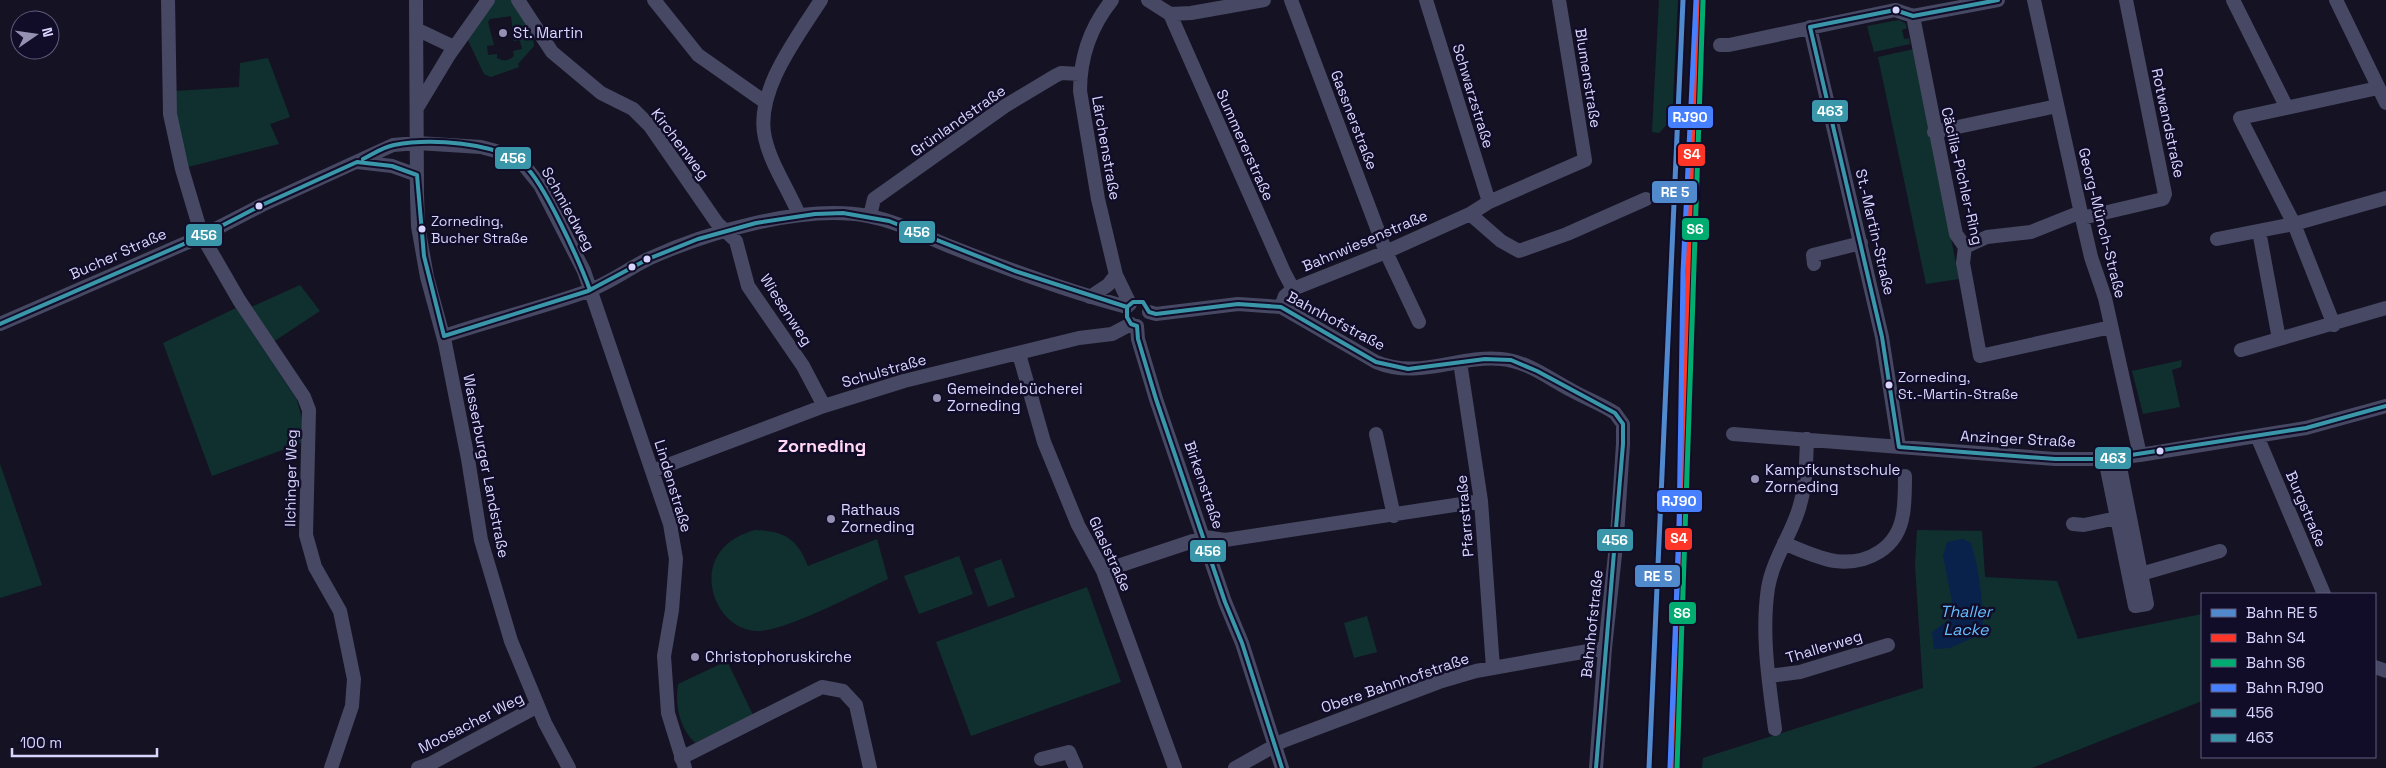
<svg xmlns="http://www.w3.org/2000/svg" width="2386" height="768" font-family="'Space Grotesk',sans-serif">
	<rect width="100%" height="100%" fill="#151323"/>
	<path fill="#10302f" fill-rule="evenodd" d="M493 0H516L531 26 534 46 518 64 519 67 491 77 484 74 466 36ZM511 16 514 41H520L522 49 513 51 514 56C508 61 504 62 497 58V54L488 55 487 46 494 45 488 22 490 19Z
		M1659 0H1678L1672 119 1659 133 1652 132Z
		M1899 20 1905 23 1907 28 1902 30 1904 39 1909 38 1910 44 1874 52 1867 26Z
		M1914 49 1959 279 1926 284 1878 57Z
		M268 58 290 117 270 124 279 144 188 167 176 118 175 91 239 87 240 63Z
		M300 285 320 311 273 342 249 308Z
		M236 308 297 400 303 423 301 443 212 476 163 343Z
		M2182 360 2181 367 2172 370 2180 407 2143 414 2132 371Z
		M0 464 42 585 0 598Z
		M755 530C784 531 797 538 808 566L877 539 888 579C859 592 783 633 755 631 719 628 699 580 720 552 729 540 741 534 755 530Z
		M1917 530 1982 531 1985 577 2057 581 2078 639 2202 614V701L2032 768H1702L1703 758 1923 688 1915 565Z
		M959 556 973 594 919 614 904 576Z
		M1001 559 1015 597 988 607 974 569Z
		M1087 587 1121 682 971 736 936 642Z
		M1367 616 1377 652 1354 658 1344 623Z
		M727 661 753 715 695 743C679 727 675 706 678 684Z"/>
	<path fill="#08224b" d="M1963 539 1971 543C1980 572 1983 602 1983 633L1950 648 1934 649 1932 632 1950 619 1952 602 1943 556 1947 542Z"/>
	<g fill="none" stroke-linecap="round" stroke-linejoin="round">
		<path stroke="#474864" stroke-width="14" d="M168 0 170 114 182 169 202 236 239 300 304 397 309 410 306 535 315 567 340 611 354 679 352 706 331 768
			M416 0 417 195 418 226 427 277 445 343 468 459 481 540 511 641 545 723 569 768
			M518 0 552 52 601 93 633 109 650 126 717 223 736 241 748 286 803 366 824 406
			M654 0 698 55 765 102
			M1112 0C1091 26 1080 57 1080 91L1098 199 1116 275 1130 304
			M1148 0 1170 14 1191 13 1264 0
			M1291 0 1386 252 1419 322
			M1426 0 1489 202
			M2034 0 2082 218 2091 257 2105 298 2140 455
			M2233 0 2287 108
			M2336 0 2386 103
			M1170 14 1284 272 1293 289
			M1913 16 1956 234 1965 247 1963 263 1980 356 2111 327
			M1913 16 1998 0
			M1810 27 1882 337 1899 447
			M416 29 454 47
			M1720 45H1729L1895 10 1913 16
			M417 108 449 55 488 0
			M1934 132 2057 106
			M357 162 392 166 417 175
			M1470 214 1501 241 1519 251 1567 234 1646 199
			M799 215C789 190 771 165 765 138 754 92 798 36 821 0
			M870 216 874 199 1005 106 1055 76 1061 73 1080 74
			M2082 218 2163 199 2165 194 2126 0
			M2259 231 2279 339
			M2217 239 2294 224 2386 198
			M1965 247 1987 237 2031 232 2081 212
			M1814 264 1813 255 1861 243
			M1090 297 1108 285 1116 275
			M1281 307 1285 296 1293 289 1386 252 1470 214 1489 202 1585 160 1559 0
			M1149 312 1156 314 1238 304 1281 307 1376 362C1419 380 1458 355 1501 359 1527 361 1548 378 1571 390 1585 398 1601 404 1615 413L1623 424V444L1617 536 1605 648 1596 768
			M0 324 202 236 262 205 393 145 417 143 481 147 496 151 523 164 540 185 584 271 670 524 676 559 672 610 664 656 668 713 685 768
			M2334 325 2294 224 2240 118 2378 88
			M1137 326 1138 339 1156 399 1225 602 1242 643 1282 768
			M444 336C491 320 541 308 588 291 609 283 628 269 648 259 707 232 804 204 868 216 896 221 922 235 949 246 1007 269 1067 291 1127 307
			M2241 350 2386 308
			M1019 354 1044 442 1078 525 1103 571 1175 768
			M1460 362 1481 501 1493 668
			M1376 434 1394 516
			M1733 434 2055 459H2105L2140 455 2306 428 2386 406
			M2257 436 2324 594
			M2105 459 2135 606 2147 604 2118 457
			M652 471 824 406 904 381 1079 338 1112 334 1131 324
			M2073 524 2084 525 2126 516
			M1784 543C1800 550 1817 558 1835 561 1868 565 1898 548 1903 514 1905 502 1905 488 1905 476
			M1103 571 1205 537 1225 540 1481 501
			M2134 576 2220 551
			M2375 667 2386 671
			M1769 676 1800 672 1888 645
			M1775 729C1769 683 1761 634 1768 588 1772 563 1787 541 1796 517 1806 492 1806 466 1807 439
			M681 758 822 687 843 691 856 705 870 768
			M1041 759 1069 752 1076 768
			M418 768 430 764 538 706
			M1235 768 1283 741 1442 681 1476 671 1605 648"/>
		<g stroke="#110d29" stroke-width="8">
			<path id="bus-1" d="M363 159C373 154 383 147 394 145 430 138 495 142 524 165 544 182 580 263 590 290
				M0 324 202 236 262 205 357 162 392 166 417 175 424 256 444 336 588 291 648 259 698 239 756 223 815 214 843 213 889 221 1015 271 1127 307
				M1282 768 1242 643 1225 602 1156 399 1138 339 1137 326 1131 324 1127 317V307L1133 302H1143L1149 312 1156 314 1238 304 1281 307 1376 362 1408 369 1485 359 1511 360 1537 371 1615 413 1623 424V444L1596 768"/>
		</g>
		<g stroke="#110d29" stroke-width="8">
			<path id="bus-2" d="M1998 0 1913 16 1895 10 1810 27 1882 337 1899 447 2055 459H2105L2306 428 2386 406"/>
		</g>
		<use href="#bus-1" stroke="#3a96a9" stroke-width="4"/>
		<use href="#bus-2" stroke="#3a96a9" stroke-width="4"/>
		<g stroke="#110d29" stroke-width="9">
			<path id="rail-1" d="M1649 768 1683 0"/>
		</g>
		<g stroke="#110d29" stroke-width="9">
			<path id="rail-2" d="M1671 768 1697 0"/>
		</g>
		<g stroke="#110d29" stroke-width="9">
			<path id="rail-3" d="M1677 768 1703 0"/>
		</g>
		<g stroke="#110d29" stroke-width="9">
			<path id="rail-4" d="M1670 768 1679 531 1683 273 1696 0"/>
		</g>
		<use href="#rail-1" stroke="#5089cc" stroke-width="5"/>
		<use href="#rail-2" stroke="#ff3627" stroke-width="5"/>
		<use href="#rail-3" stroke="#00ac6f" stroke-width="5"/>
		<use href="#rail-4" stroke="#4680ff" stroke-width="5"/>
	</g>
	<g fill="#d8d5ff" stroke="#110d29" stroke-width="2">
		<circle cx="1896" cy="10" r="4.5"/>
		<circle cx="259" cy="206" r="4.5"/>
		<circle cx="422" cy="229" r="4.5"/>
		<circle cx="647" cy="259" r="4.5"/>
		<circle cx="632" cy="267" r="4.5"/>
		<circle cx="1889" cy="385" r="4.5"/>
		<circle cx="2160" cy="451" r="4.5"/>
	</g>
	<g fill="#9491b2" stroke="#110d29" stroke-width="2">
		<circle cx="503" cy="33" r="5"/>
		<circle cx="937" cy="398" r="5"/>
		<circle cx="1755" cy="479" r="5"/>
		<circle cx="831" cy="519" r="5"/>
		<circle cx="695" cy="657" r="5"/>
	</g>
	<g text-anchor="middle" stroke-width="5" stroke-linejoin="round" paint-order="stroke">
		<g font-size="14" fill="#d8d5ff" stroke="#110d29" text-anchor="start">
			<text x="431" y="226">Zorneding,<tspan x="431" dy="17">Bucher Straße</tspan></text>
			<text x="1898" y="382">Zorneding,<tspan x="1898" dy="17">St.-Martin-Straße</tspan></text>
		</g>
		<g font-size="15" fill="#d8d5ff" stroke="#110d29" text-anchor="start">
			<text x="513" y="38">St. Martin</text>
			<text x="947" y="394">Gemeindebücherei<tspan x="947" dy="17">Zorneding</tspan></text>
			<text x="1765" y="475">Kampfkunstschule<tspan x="1765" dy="17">Zorneding</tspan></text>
			<text x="841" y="515">Rathaus<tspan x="841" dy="17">Zorneding</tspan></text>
			<text x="705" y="662">Christophoruskirche</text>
		</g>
		<g font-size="15" fill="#d8d5ff" stroke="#110d29">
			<text transform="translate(1588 78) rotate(81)" y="5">Blumenstraße</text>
			<text transform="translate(1473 96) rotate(73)" y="5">Schwarzstraße</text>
			<text transform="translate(1354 120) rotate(69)" y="5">Gassnerstraße</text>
			<text transform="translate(958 121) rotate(-35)" y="5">Grünlandstraße</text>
			<text transform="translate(2168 123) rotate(78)" y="5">Rotwandstraße</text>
			<text transform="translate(680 144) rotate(53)" y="5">Kirchenweg</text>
			<text transform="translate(1245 145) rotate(66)" y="5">Summererstraße</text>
			<text transform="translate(1106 148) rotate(80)" y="5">Lärchenstraße</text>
			<text transform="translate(1962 176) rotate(77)" y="5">Cäcilia-Pichler-Ring</text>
			<text transform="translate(568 209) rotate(61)" y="5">Schmiedweg</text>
			<text transform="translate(2102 223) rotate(76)" y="5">Georg-Münch-Straße</text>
			<text transform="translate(1875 232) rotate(77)" y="5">St.-Martin-Straße</text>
			<text transform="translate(1365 241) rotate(-23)" y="5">Bahnwiesenstraße</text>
			<text transform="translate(118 254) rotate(-24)" y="5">Bucher Straße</text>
			<text transform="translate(786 310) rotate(57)" y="5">Wiesenweg</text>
			<text transform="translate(1336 321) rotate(28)" y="5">Bahnhofstraße</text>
			<text transform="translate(884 371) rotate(-16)" y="5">Schulstraße</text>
			<text transform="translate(2018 439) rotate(3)" y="5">Anzinger Straße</text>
			<text transform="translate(486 466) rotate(79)" y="5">Wasserburger Landstraße</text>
			<text transform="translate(291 478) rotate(-89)" y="5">Ilchinger Weg</text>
			<text transform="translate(1204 485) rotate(71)" y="5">Birkenstraße</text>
			<text transform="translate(673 486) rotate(73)" y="5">Lindenstraße</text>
			<text transform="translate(2306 509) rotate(67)" y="5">Burgstraße</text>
			<text transform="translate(1465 516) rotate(-95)" y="5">Pfarrstraße</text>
			<text transform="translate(1110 554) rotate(65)" y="5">Glaslstraße</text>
			<text transform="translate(1592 624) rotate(-84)" y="5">Bahnhofstraße</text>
			<text transform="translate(1824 647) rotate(-17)" y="5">Thallerweg</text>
			<text transform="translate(1395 683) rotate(-19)" y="5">Obere Bahnhofstraße</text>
			<text transform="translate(471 723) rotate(-27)" y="5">Moosacher Weg</text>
		</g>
		<g font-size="16" font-style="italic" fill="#63beff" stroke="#110d29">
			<text x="1966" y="617">Thaller<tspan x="1966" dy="18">Lacke</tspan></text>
		</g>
		<g font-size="18" font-weight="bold" fill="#ffd7f2" stroke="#110d29">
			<text x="822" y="452">Zorneding</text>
		</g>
	</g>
	<g stroke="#110d29" stroke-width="2">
		<rect x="1811" y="99" width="38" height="24" rx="5" fill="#3a96a9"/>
		<rect x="1667" y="105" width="47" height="24" rx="5" fill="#4680ff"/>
		<rect x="1677" y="143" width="29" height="24" rx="5" fill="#ff3627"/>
		<rect x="494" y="146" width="38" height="24" rx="5" fill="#3a96a9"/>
		<rect x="1651" y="180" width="47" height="24" rx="5" fill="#5089cc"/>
		<rect x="1681" y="217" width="29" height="24" rx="5" fill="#00ac6f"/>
		<rect x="898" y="220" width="38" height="24" rx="5" fill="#3a96a9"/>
		<rect x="185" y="223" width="38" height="24" rx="5" fill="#3a96a9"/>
		<rect x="2094" y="446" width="38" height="24" rx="5" fill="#3a96a9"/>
		<rect x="1656" y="489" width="47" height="24" rx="5" fill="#4680ff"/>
		<rect x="1664" y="527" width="29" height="24" rx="5" fill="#ff3627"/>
		<rect x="1596" y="528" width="38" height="24" rx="5" fill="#3a96a9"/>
		<rect x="1189" y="539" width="38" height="24" rx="5" fill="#3a96a9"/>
		<rect x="1634" y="564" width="47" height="24" rx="5" fill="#5089cc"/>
		<rect x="1668" y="601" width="29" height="24" rx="5" fill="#00ac6f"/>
	</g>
	<g font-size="14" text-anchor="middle" font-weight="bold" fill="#fff">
		<text x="1830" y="116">463</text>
		<text x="1690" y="122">RJ90</text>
		<text x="1692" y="159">S4</text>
		<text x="513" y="163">456</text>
		<text x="1675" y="197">RE 5</text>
		<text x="1695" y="234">S6</text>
		<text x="917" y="237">456</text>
		<text x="204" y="240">456</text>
		<text x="2113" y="463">463</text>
		<text x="1679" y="506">RJ90</text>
		<text x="1679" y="543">S4</text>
		<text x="1615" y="545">456</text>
		<text x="1208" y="556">456</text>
		<text x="1658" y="581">RE 5</text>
		<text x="1682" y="618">S6</text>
	</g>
	<rect x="2201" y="593" width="175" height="165" fill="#110d29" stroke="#615d7f"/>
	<rect x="2211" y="609" width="25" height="8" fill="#5089cc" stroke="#615d7f"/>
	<text x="2246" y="618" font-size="15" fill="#d8d5ff">Bahn RE 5</text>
	<rect x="2211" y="634" width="25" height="8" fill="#ff3627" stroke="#615d7f"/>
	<text x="2246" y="643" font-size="15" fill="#d8d5ff">Bahn S4</text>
	<rect x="2211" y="659" width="25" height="8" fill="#00ac6f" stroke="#615d7f"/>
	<text x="2246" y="668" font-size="15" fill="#d8d5ff">Bahn S6</text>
	<rect x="2211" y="684" width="25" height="8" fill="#4680ff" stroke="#615d7f"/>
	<text x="2246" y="693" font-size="15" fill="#d8d5ff">Bahn RJ90</text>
	<rect x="2211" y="709" width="25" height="8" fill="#3a96a9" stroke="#615d7f"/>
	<text x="2246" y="718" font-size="15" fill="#d8d5ff">456</text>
	<rect x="2211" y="734" width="25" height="8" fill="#3a96a9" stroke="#615d7f"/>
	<text x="2246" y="743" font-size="15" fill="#d8d5ff">463</text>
	<g transform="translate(35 35) rotate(77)"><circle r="24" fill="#110d29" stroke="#615d7f"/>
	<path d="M0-4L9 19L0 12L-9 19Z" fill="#9491b2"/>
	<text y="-8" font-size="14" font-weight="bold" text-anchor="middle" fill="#d8d5ff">N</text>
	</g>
	<path d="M12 748v8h145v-8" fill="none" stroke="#d8d5ff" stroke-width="2.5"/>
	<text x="20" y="748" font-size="15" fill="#d8d5ff" stroke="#110d29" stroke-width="4" paint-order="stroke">100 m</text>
</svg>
